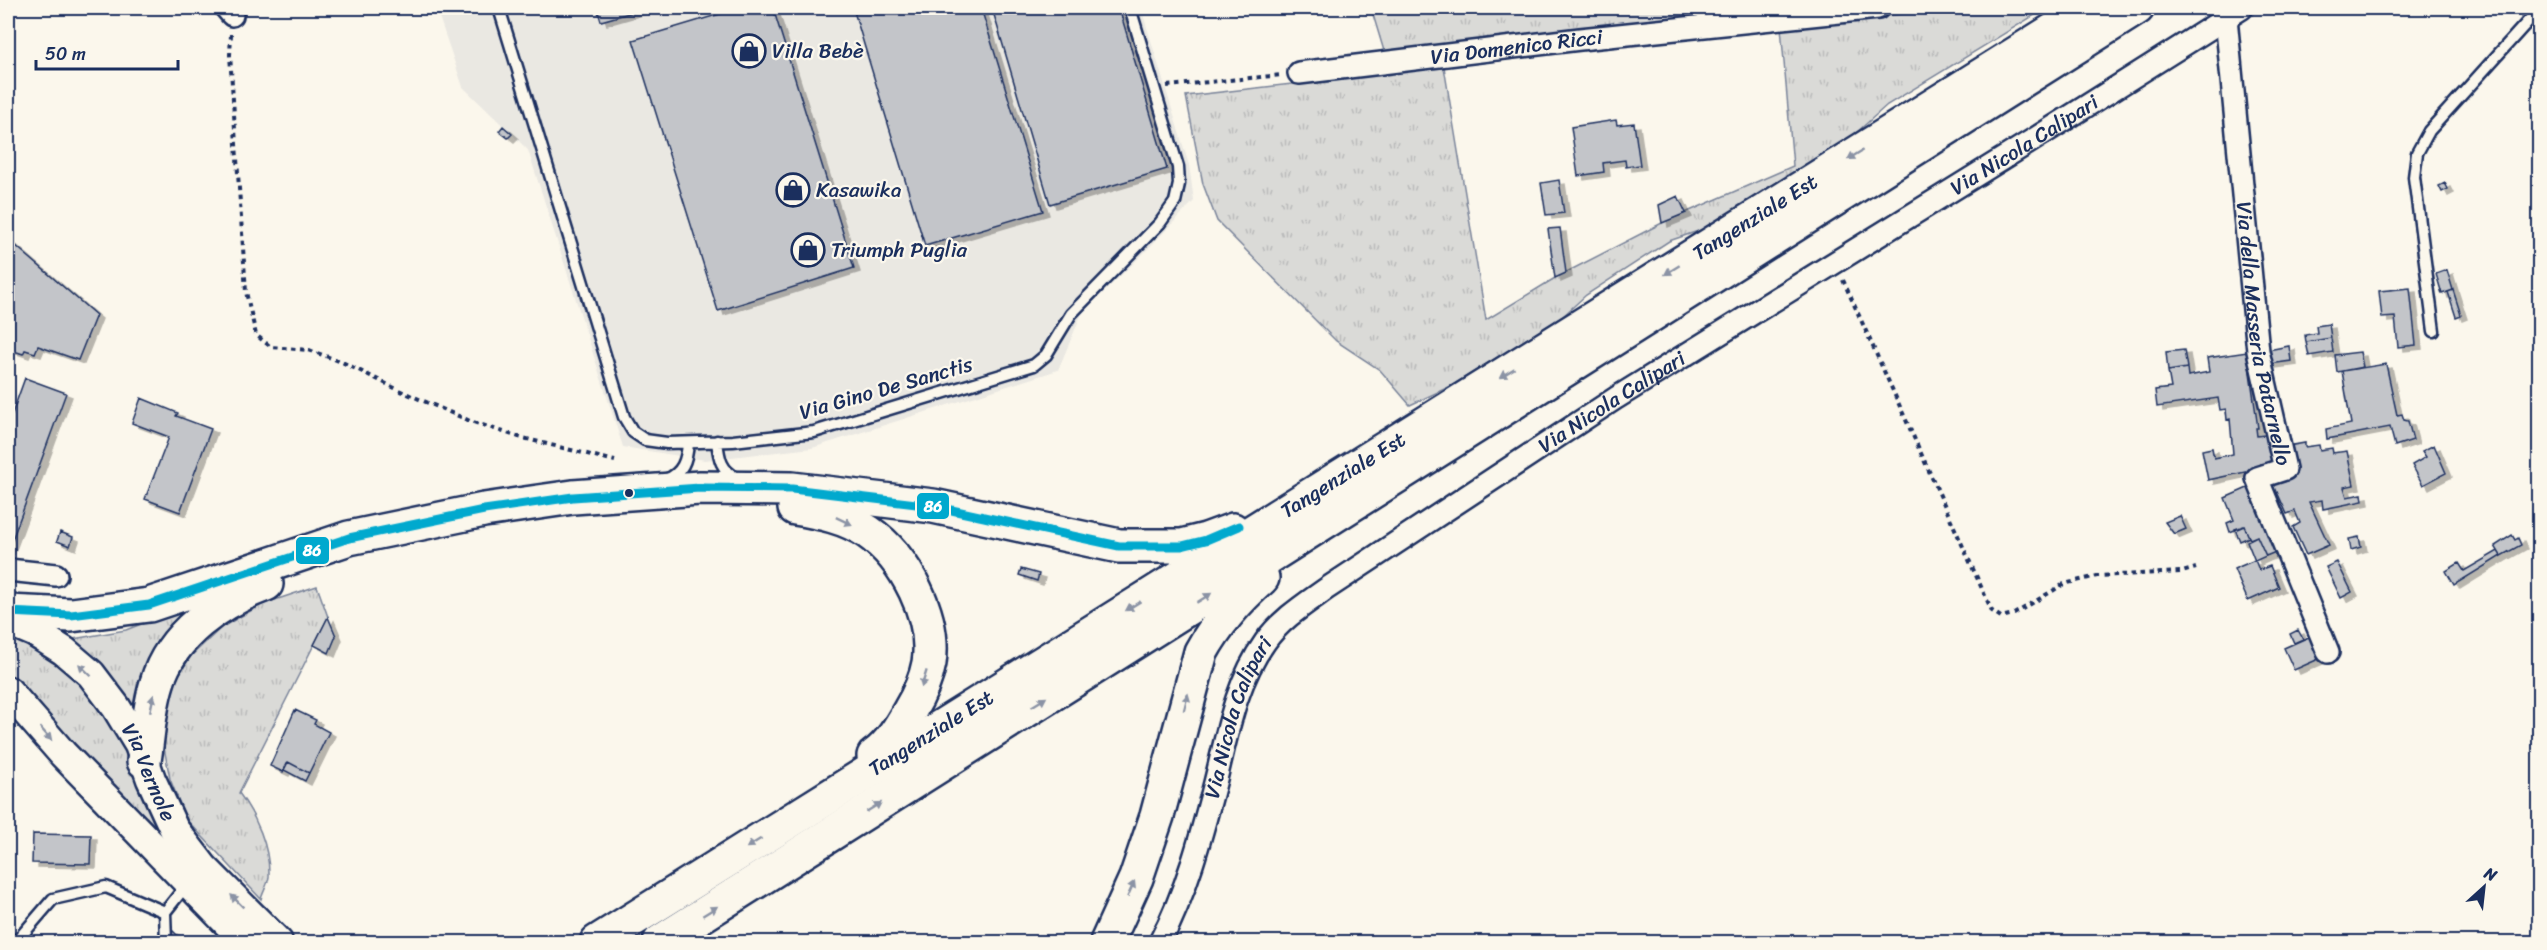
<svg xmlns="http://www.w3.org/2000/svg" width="2547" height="950" font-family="Sriracha,sans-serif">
	<defs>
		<pattern id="grass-tufts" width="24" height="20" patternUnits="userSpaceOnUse" patternTransform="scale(1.5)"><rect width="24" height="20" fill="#dadad7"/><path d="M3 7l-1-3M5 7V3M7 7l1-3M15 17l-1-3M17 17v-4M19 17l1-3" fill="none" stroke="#babbbb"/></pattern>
		<filter id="shadow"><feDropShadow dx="6" dy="4" stdDeviation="0" flood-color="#0004"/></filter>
	</defs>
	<rect width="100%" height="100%" fill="#fbf7ec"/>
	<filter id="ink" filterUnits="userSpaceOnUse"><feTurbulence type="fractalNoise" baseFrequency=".0167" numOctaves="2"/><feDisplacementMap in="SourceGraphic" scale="12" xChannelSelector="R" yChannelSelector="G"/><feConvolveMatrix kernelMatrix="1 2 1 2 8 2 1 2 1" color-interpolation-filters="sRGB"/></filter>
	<g filter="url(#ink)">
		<path fill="#eae8e2" d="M436 8H1141L1189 165 1194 201 1143 254 1082 313 1058 370 812 448 705 460 623 447 528 150 463 87Z"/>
		<path fill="url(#grass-tufts)" stroke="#7a849a" stroke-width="1.5" d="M1371 8H1758L1384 51Z
			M1958 8H2046L1887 105 1846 142 1707 228 1669 241 1586 295 1562 317 1451 386 1410 405 1380 370 1336 341 1217 221 1203 184 1186 96 1444 67 1486 320 1555 278 1662 223 1793 166 1781 27Z
			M317 586 328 617 239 793C256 816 270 847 269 877 268 884 263 892 261 899L186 819 170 779 161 732 170 689 191 656 222 627 263 604Z
			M194 607 134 716 61 641 126 630 164 615Z
			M8 634 38 649 70 669 120 731 170 847 8 681Z"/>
		<path fill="#c3c5c9" stroke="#1b2f5e" stroke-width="1.5" filter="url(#shadow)" d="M597 8H647L601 21Z
			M740 8H773L854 268 718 311 633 40Z
			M853 8H981L1043 211 925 246Z
			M992 8H1119L1167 169 1050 204Z
			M1616 120 1617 125 1634 123 1640 165 1626 167 1625 160 1603 163 1604 172 1578 176 1571 127Z
			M503 126 512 134 508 138 499 131Z
			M1559 180 1564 213 1546 215 1541 183Z
			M2445 183 2448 189 2442 192 2439 186Z
			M1678 196 1686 213 1662 223 1659 205Z
			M1560 228 1566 273 1555 278 1548 229Z
			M8 239 96 315 78 360 38 346 35 353 25 350 23 354 8 349Z
			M2447 270 2453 290 2442 294 2436 274Z
			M2410 288 2416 345 2398 347 2395 317 2382 318 2379 291Z
			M2453 290 2461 315 2456 317 2448 292Z
			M2329 324 2331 338 2306 342 2305 335 2317 333 2316 326Z
			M2331 338 2333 352 2309 356 2306 342Z
			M2289 346 2291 361 2270 364 2268 350Z
			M2184 350 2187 368 2168 371 2166 352Z
			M2247 352 2258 428H2256L2257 436 2272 434 2278 465 2208 480 2202 450 2212 448 2214 458 2233 454 2230 419 2227 420 2226 409 2220 410 2218 398 2157 407 2155 390 2171 388 2168 371 2187 368 2188 376 2209 372 2207 358Z
			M2360 352 2363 367 2337 372 2335 355Z
			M2386 364 2397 415 2402 414 2404 420 2408 421 2413 440 2395 446 2390 427 2327 439 2326 429 2351 424 2342 371Z
			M25 378 66 393 8 551V425Z
			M141 398 178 413 176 416 211 429 180 512 145 499 169 437 132 423Z
			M2305 443V447L2319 445 2320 450 2332 448 2333 453 2347 451 2354 485 2344 487 2347 497 2362 494 2363 501 2323 509 2322 500 2309 502 2329 545 2306 555 2293 527 2300 523 2295 511 2287 514 2277 492 2274 493 2267 486 2296 474 2282 447Z
			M2434 445 2446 473 2423 485 2412 465 2426 457 2422 451Z
			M2252 486 2278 551 2266 556 2257 536 2250 539 2244 526 2230 532 2227 523 2234 520 2225 498Z
			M2180 516 2186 529 2174 534 2165 522Z
			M2244 526 2249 537 2240 541 2235 529Z
			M60 532 73 537 70 546 57 541Z
			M2512 535 2515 540 2518 538 2521 545 2501 556 2495 546Z
			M2257 536 2266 556 2255 561 2247 541Z
			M2359 537 2361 547 2351 550 2349 539Z
			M2498 551 2501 556 2454 585 2446 571 2459 563 2464 571Z
			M2255 560 2259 570 2270 566 2279 587 2248 601 2234 569Z
			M2337 562 2352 592 2341 598 2326 567Z
			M1021 569 1039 574 1037 581 1019 575Z
			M328 617 336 636 329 653 314 645Z
			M2298 630 2303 639 2294 643 2290 634Z
			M2311 636 2321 658 2294 670 2284 648Z
			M295 710 316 720 314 724 329 732 309 773 288 762 283 772 270 766Z
			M288 762 309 773 305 781 284 770Z
			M33 834 91 835 90 864 32 863Z
			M172 930 184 942H160Z"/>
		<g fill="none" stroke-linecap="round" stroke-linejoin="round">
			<g stroke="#1b2f5e" stroke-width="15">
				<path id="service" d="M499 8 624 417 633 432 645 440 667 443 733 441 814 432 1034 365 1046 355 1071 314 1160 223 1175 202 1179 184 1178 167 1130 8
					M2434 331 2414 177 2417 153 2429 131 2540 8
					M717 441C719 459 721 470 737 478
					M665 480C683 474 687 459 688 443
					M16 942 53 899 106 887 165 912
					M166 942 165 912 188 883"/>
			</g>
			<g stroke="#1b2f5e" stroke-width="26">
				<g id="minor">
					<path d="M226 8 232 15"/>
					<path id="s1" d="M2226 18 2258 351 2285 469 2257 478 2328 652"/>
					<path id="s2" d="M1299 73 1580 39 1878 8"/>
					<path d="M8 570 56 575"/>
					<path id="s3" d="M1160 942C1186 893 1201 837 1215 783 1227 735 1235 684 1265 642 1280 620 1305 604 1326 589L1616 398 2028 143 2242 8"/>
				</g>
			</g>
			<g stroke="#1b2f5e" stroke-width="33">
				<g id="secondary">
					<path id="s4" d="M8 621 34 632 64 651 91 674 116 707 139 745 151 779 174 829 204 868 278 942"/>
					<path d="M8 691 63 754 246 942"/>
				</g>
			</g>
			<g stroke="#1b2f5e" stroke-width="38">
				<g id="trunk">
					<path d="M795 508C820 512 846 517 868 532 906 558 936 618 929 663 926 679 919 695 910 710 901 726 890 745 874 756"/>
					<path d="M8 612 71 615 149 605 349 538 484 510 573 497 700 488 792 489 933 506 1119 546H1182L1206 540 1233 530"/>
					<path d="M144 761C148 735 149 708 157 683 171 634 220 601 266 584"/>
					<path id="s5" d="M597 942 2089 8"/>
					<path d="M660 942 2137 8"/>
					<path d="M1107 942 1136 878 1157 816 1201 652C1217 623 1237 600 1262 578"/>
				</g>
			</g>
			<path stroke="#1b2f5e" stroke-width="4" stroke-dasharray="4.5 4.5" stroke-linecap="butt" d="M231 34 230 55 246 292 256 335 271 347 309 350 342 362 403 392 470 421 519 437 615 461
				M1167 86 1282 75
				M1843 280 1992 611 2001 617 2014 614 2064 584 2097 576 2182 572 2196 568"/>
			<use href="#service" stroke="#fbf7ec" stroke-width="10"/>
			<use href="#minor" stroke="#fbf7ec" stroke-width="21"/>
			<use href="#secondary" stroke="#fbf7ec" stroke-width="28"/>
			<use href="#trunk" stroke="#fbf7ec" stroke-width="33"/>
			<g stroke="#fbf7ec" stroke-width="14">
				<path id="bus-1" d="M8 612 71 615 149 605 349 538 484 510 573 497 700 488 792 489 933 506 1119 546H1182L1206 540 1239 526"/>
			</g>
			<use href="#bus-1" stroke="#00a9ce" stroke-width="9"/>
		</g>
		<defs><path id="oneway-solid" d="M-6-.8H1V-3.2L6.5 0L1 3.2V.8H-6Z" transform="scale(1.5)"/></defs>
		<g fill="#8b93a5">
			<use href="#oneway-solid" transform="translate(1855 155) rotate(148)"/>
			<use href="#oneway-solid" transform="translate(1672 270) rotate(148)"/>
			<use href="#oneway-solid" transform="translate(1507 373) rotate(148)"/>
			<use href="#oneway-solid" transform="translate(844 521) rotate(25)"/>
			<use href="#oneway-solid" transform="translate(1204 598) rotate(-32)"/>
			<use href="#oneway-solid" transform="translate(1133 606) rotate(148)"/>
			<use href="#oneway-solid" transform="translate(85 670) rotate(-136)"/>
			<use href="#oneway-solid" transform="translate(924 679) rotate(107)"/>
			<use href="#oneway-solid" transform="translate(1039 702) rotate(-32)"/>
			<use href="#oneway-solid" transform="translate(1186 702) rotate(-76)"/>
			<use href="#oneway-solid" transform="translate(152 703) rotate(-78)"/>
			<use href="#oneway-solid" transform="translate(46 734) rotate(49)"/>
			<use href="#oneway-solid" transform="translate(874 807) rotate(-32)"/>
			<use href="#oneway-solid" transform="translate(754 843) rotate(148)"/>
			<use href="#oneway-solid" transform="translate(1131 889) rotate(-66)"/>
			<use href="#oneway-solid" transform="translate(237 901) rotate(-135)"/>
			<use href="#oneway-solid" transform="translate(710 911) rotate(-32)"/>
		</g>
	</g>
	<defs>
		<g id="shop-ring" transform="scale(1.725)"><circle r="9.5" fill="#fbf7ec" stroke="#1b2f5e" stroke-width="1.5"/><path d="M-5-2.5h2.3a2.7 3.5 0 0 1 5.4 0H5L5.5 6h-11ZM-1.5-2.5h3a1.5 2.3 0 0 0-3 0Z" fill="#1b2f5e"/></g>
	</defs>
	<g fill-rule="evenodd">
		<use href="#shop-ring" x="749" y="51"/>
		<use href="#shop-ring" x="793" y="190"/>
		<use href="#shop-ring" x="808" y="250"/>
	</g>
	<circle fill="#1b2f5e" stroke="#fbf7ec" stroke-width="2" cx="629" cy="493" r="5"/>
	<g text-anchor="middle" stroke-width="4.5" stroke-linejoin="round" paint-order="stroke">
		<g font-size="21" fill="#1b2f5e" stroke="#fbf7ec">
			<text dy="7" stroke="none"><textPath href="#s2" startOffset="219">Via Domenico Ricci</textPath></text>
			<text dy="7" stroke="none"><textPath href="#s3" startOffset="1228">Via Nicola Calipari</textPath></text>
			<text dy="7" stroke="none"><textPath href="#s5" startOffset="1366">Tangenziale Est</textPath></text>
			<text dy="7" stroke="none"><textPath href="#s1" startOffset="318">Via della Masseria Patarnello</textPath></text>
			<text transform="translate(886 388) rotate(-16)" y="7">Via Gino De Sanctis</text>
			<text dy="7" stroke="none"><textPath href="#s3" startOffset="742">Via Nicola Calipari</textPath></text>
			<text dy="7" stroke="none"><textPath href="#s5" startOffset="880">Tangenziale Est</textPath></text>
			<text dy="7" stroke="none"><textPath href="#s3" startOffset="238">Via Nicola Calipari</textPath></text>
			<text dy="7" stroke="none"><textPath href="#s5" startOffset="394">Tangenziale Est</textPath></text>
			<text dy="7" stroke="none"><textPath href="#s4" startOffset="214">Via Vernole</textPath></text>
		</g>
		<g font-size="21" fill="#1b2f5e" stroke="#fbf7ec" text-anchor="start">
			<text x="772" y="58">Villa Bebè</text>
			<text x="816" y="197">Kasawika</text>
			<text x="831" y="257">Triumph Puglia</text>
		</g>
	</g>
	<g stroke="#fbf7ec" stroke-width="2">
		<rect x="916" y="492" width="34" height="28" rx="6" fill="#00a9ce"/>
		<rect x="295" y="536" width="35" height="29" rx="6" fill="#00a9ce"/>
	</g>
	<g font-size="16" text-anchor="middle" font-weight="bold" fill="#fff">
		<text x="933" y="512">86</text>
		<text x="312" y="556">86</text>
	</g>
	<rect width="2547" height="950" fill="none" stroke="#fbf7ec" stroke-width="30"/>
	<rect x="15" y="15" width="2517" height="920" fill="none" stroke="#1b2f5e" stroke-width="2" filter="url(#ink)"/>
	<g transform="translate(2484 887) rotate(27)" stroke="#fbf7ec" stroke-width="4.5" paint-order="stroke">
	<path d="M0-4.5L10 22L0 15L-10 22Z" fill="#1b2f5e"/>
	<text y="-9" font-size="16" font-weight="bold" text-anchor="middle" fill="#1b2f5e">N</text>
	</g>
	<path d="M36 60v9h142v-9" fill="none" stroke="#1b2f5e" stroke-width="3"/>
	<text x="45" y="60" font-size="18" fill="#1b2f5e" stroke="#fbf7ec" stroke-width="4.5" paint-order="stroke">50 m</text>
</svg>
